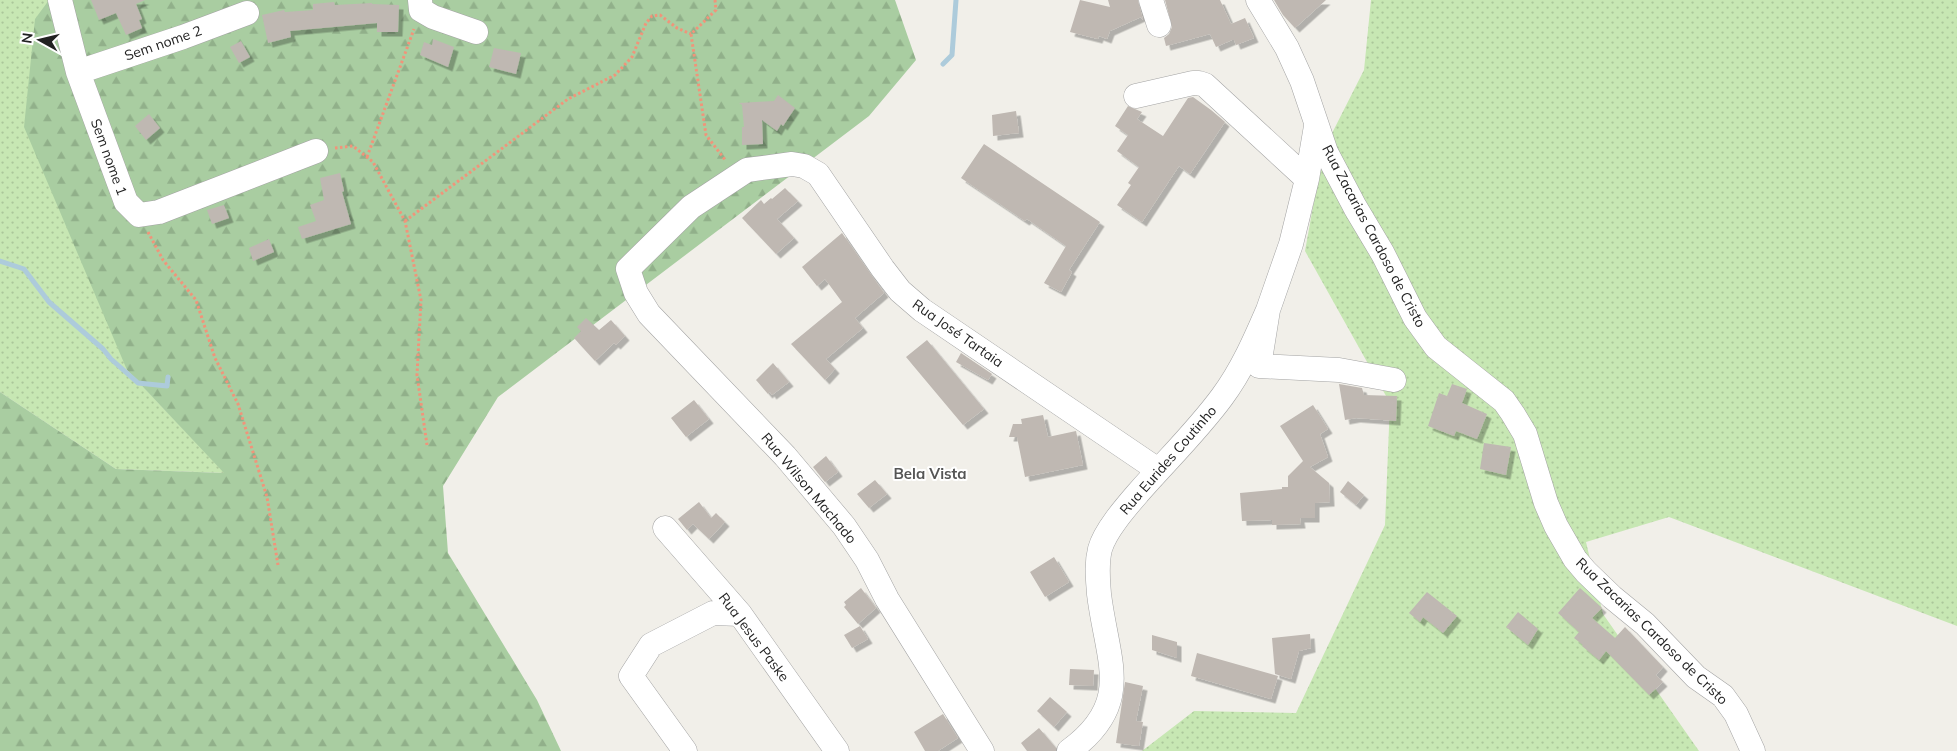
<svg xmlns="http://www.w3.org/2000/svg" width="1957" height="751" font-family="Mulish,sans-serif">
	<defs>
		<pattern id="grass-dots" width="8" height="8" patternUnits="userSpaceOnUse" patternTransform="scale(1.25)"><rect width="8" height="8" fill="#c7e7b3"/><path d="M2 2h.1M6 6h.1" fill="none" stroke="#abc69a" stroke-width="1.8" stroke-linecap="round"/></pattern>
		<pattern id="forest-firs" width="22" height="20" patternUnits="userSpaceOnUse" patternTransform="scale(1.25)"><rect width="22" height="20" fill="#a9cda1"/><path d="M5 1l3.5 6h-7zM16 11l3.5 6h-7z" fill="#91b08a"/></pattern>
		<filter id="shadow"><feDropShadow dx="4.5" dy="4.5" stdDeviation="0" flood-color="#0004"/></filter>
	</defs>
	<rect width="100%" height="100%" fill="#f1efe9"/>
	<path fill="url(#grass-dots)" d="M0 0H49L127 370 225 473 116 469 0 392Z
		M1371 0H1957V626L1669 517 1586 542 1603 614 1699 751H1142L1194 711 1296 713 1385 525 1390 403 1305 251 1323 151 1364 70Z"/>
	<path fill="url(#forest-firs)" d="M49 0H895L916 60 869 116 498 397 443 486 448 553 537 700 561 751H0V392L116 469 224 473 127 370 24 127 35 19Z"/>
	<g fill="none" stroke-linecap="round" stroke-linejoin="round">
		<path stroke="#adcbdb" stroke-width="5" d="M943 64 952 55 956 0
			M0 261 24 269 49 302 103 349 111 359 138 383 167 386 168 377"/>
	</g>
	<path fill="#bfb8b2" filter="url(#shadow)" d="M91 0H145L136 4 142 19 139 20 142 28 126 35 116 13 99 20Z
		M1080 0 1110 7 1108 0H1138L1143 20 1141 17 1110 31 1107 39 1099 36 1098 39 1070 32Z
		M1165 0H1220L1231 24 1245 18 1254 38 1236 45 1234 40H1232L1216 47 1210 34 1166 46 1164 38 1169 34 1172 27Z
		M1274 0H1326L1295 28 1283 15Z
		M334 2 335 5 372 3V4L399 5 398 32H377V23L290 31 291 37 268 43 262 15 284 10 285 12 313 10V4Z
		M433 39 454 47 448 67 420 55 424 42 432 45Z
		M241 41 250 57 239 63 230 47Z
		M494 48 521 53 516 74 489 67Z
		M778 95 795 108 783 126 781 124 777 131 762 120 763 144 742 145V127H744L742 105 739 103 774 101Z
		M1193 97 1211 110 1225 122 1190 174 1179 166 1142 222 1117 205 1131 185 1128 183 1139 167 1117 151 1128 135 1115 126 1128 106 1142 112 1137 119 1163 136 1188 98Z
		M1016 111 1019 133 993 136 992 115Z
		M149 114 160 128 146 140 135 126Z
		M984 144 1100 222 1069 270 1072 272 1061 292 1044 283 1066 246 1027 219 1025 221 961 178Z
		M340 173 344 191 342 192 351 224 302 239 298 227 316 221 310 205 324 200 320 178Z
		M785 188 798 201 777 219 794 238 776 254 742 218 761 200 764 204 771 198 772 199Z
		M224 205 229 218 212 224 207 210Z
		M842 233 884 293 855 318 863 328 826 359 835 369 825 380 791 344 842 302 825 279 817 286 802 267Z
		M269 239 274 252 253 261 249 248Z
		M586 318 599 330 611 320 625 336 616 345 614 343 595 361 574 338 581 331 577 327Z
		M927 340 984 409 963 425 906 357Z
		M961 353 992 374 988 380 956 362Z
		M773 363 789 382 772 395 770 392 768 394 756 380Z
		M1339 384 1362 388 1364 395 1397 396 1396 421 1356 418 1345 420Z
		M1452 384 1467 389 1462 403 1487 414 1477 439 1456 431 1454 436 1428 426 1439 393 1447 396Z
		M694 400 709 419 686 437 671 418Z
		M1313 405 1328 429 1320 434 1328 457 1310 467 1329 483 1330 502 1315 503V518H1300L1301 524 1272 525V520L1242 521 1240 493 1282 489V487H1288V476L1303 461 1280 426Z
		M1043 415 1048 437 1076 431 1083 465 1025 477 1017 437H1009L1013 424H1022L1021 419Z
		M1484 443 1511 447 1506 475 1480 469Z
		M826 456 838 472 825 482 813 467Z
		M875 480 887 494 869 508 857 494Z
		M1348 481 1364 495 1356 505 1340 492Z
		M699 502 711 518 716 513 725 522 709 539 693 524 687 530 678 519Z
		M1054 557 1069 582 1045 597 1030 572Z
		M861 588 876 608 858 624 844 607 846 605 844 602Z
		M1580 588 1602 608 1592 618 1615 638 1625 627 1663 667 1656 675 1663 682 1649 695 1606 651 1599 660 1582 646 1583 645 1574 638 1579 632 1558 613Z
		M1427 592 1457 616 1443 633 1423 617 1420 622 1409 613Z
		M1518 612 1538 629 1528 645 1506 627Z
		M860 626 868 639 852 648 844 635Z
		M1310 634 1311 648 1299 651 1291 679 1275 674 1272 638Z
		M1152 635 1177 642V658L1152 650Z
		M1197 653 1278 676 1271 699 1191 676Z
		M1070 669 1094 670 1093 686 1069 685Z
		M1125 682 1143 686 1136 721 1143 722 1139 746 1116 743Z
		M1050 697 1067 712 1054 727 1037 711Z
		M943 714 958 738 938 751H925L914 732Z
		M1039 728 1056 748V751H1027L1021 743Z"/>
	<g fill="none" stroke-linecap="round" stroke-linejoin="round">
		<g stroke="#a3a3a3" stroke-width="25">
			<path id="minor" d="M60 0 78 72 126 202 139 215 159 212 316 151
				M420 0 421 10 433 17 476 32
				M1151 0 1159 25
				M1258 0 1287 48 1302 81 1326 152 1355 207 1383 254 1415 318 1436 347 1504 401 1513 414 1525 434 1546 503 1556 526 1575 559 1586 572 1612 597 1645 624 1696 677 1723 696 1736 714 1753 751
				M78 72 183 37 247 13
				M1136 96 1193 83H1199L1205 85 1307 179
				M1316 126 1307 179 1291 244 1268 310 1259 366 1339 370 1394 380
				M665 528 740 614 837 751
				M685 751 631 676 651 645 713 613 740 614
				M982 751 887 599 867 560 844 526 785 456 649 314 636 293 628 269 691 207 747 170 792 164 804 166 818 174 883 269 900 291 922 310 1158 470
				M1069 751C1135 703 1107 661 1099 594 1098 579 1096 565 1100 549 1105 531 1125 508 1138 493 1166 461 1197 431 1222 397 1242 370 1255 340 1268 310"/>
		</g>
		<path stroke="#f1947a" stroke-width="3" stroke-dasharray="2.5 2.5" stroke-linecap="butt" d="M715 0 716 10 691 34 706 135 726 161
			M335 148 353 146 373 162 405 221 421 300 417 375 427 445
			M367 157 414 29
			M405 221 568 99 615 75 632 57 646 23 652 16 660 15 677 28 691 34
			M148 232 163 260 196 300 215 358 238 404 267 497 278 565"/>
		<use href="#minor" stroke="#fff" stroke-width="24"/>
	</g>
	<g text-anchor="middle" stroke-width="4" stroke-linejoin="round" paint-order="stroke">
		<g font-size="14" fill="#222" stroke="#fff">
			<text transform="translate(163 43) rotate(-19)" y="5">Sem nome 2</text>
			<text transform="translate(109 157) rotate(70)" y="5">Sem nome 1</text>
			<text transform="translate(1374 236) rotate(62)" y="5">Rua Zacarias Cardoso de Cristo</text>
			<text transform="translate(958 333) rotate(35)" y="5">Rua José Tartaia</text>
			<text transform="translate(1168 460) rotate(-49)" y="5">Rua Eurides Coutinho</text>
			<text transform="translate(809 488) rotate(50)" y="5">Rua Wilson Machado</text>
			<text transform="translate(1652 631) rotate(44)" y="5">Rua Zacarias Cardoso de Cristo</text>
			<text transform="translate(754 637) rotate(53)" y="5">Rua Jesus Paske</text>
		</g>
		<g font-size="15" font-weight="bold" fill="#555" stroke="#fff">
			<text x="930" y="479">Bela Vista</text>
		</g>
	</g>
	<g transform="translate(40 40) rotate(278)" stroke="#ffffff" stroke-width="4" paint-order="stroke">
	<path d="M0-4L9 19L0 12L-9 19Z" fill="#222222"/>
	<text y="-8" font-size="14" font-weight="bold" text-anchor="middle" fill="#222222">N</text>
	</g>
</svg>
